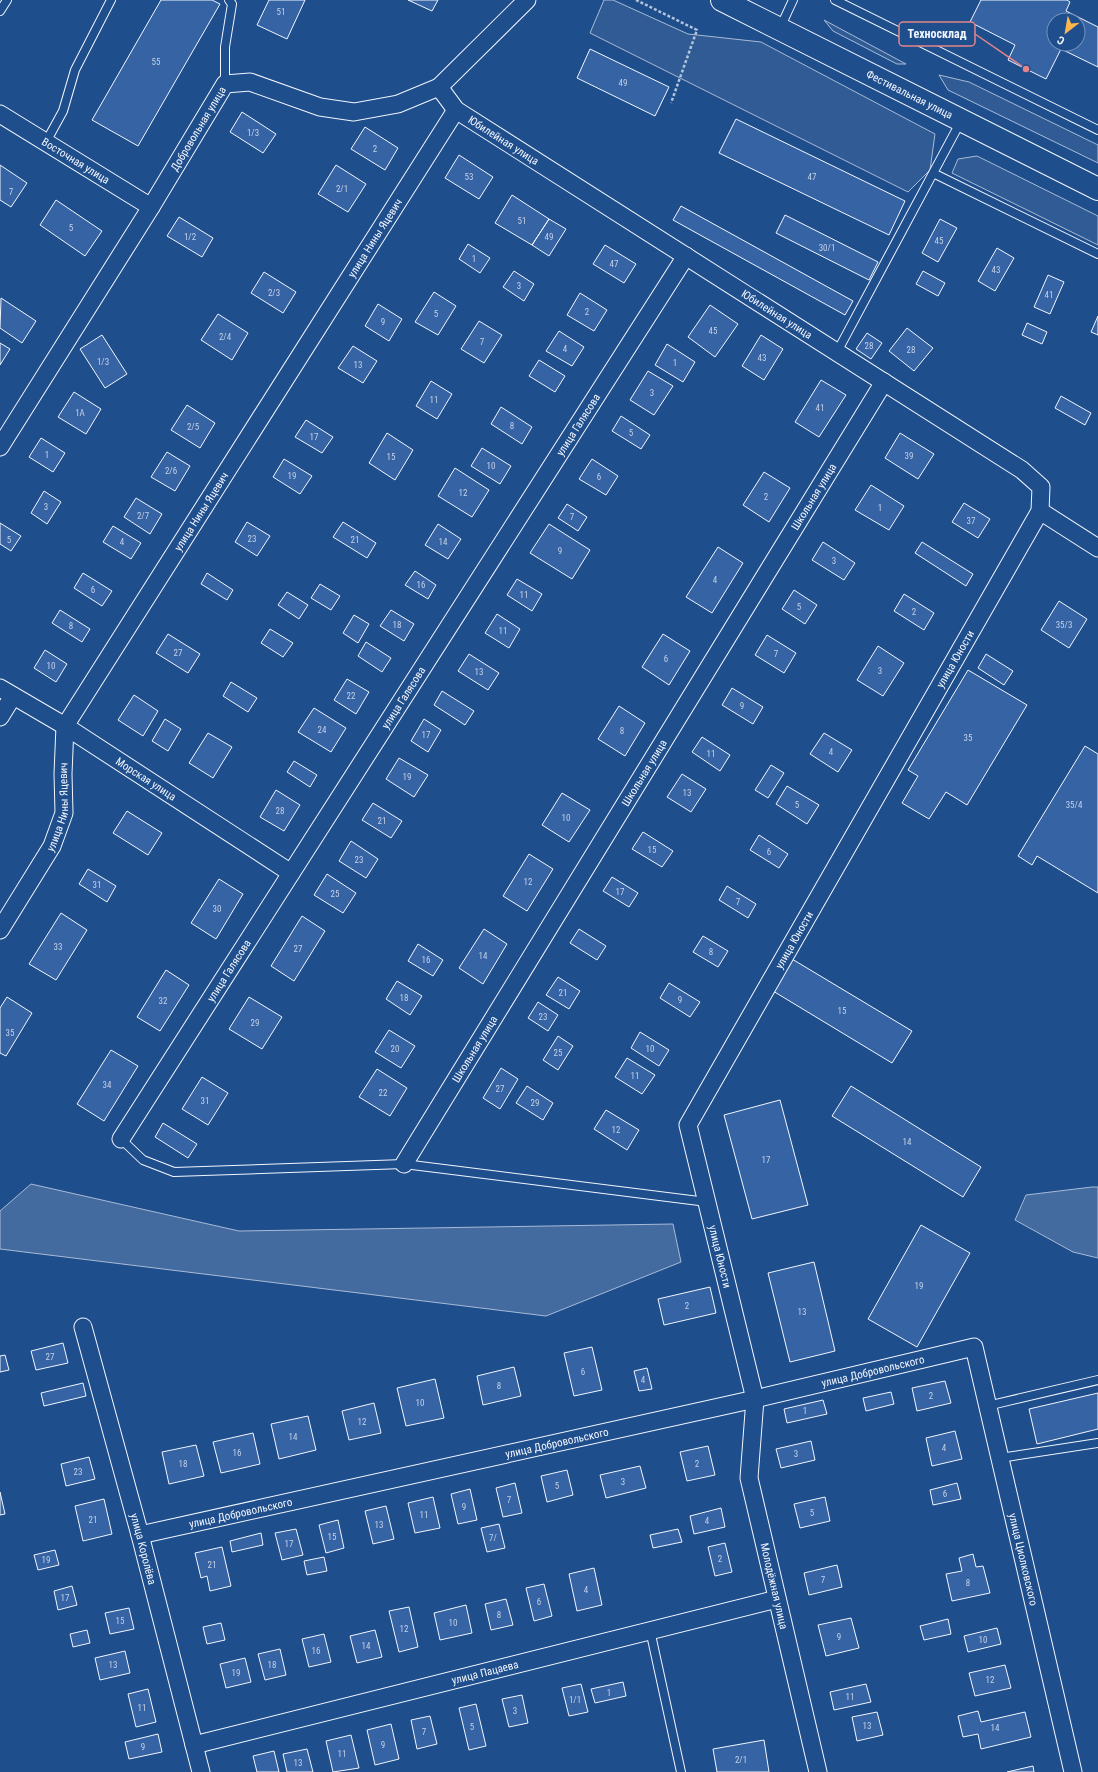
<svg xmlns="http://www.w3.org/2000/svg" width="1098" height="1772" font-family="'Roboto Condensed',sans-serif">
	<rect width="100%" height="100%" fill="#1f4e8c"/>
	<path fill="#305b95" stroke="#a8bbd7" d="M604 0H613L688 34 761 42 935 134 930 170 908 192 590 33Z
		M824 20 906 64H897L833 31Z
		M939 75 969 82 1098 145V163L948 90Z
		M977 156 1098 216V245L952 173 958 159Z"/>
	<path fill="#446ba0" stroke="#a8bbd7" d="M31 1184 239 1231 673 1224 681 1262 546 1316 0 1249V1211Z
		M1092 1187H1098V1258L1073 1252 1015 1220 1026 1195Z"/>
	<path fill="#3563a3" stroke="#f2f6ff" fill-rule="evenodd" d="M161 0H212L220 4 138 146 92 120Z
		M269 0H305L287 39 257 25Z
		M408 0H438L432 11Z
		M981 0H1067L1070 2 1066 11 1098 27V67L1061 49 1046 79 1008 60 1015 45 970 22ZM1054 20H1078V44H1054Z
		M590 49 669 87 655 116 577 78Z
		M242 112 276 134 263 153 230 132Z
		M736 119 905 201 889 235 719 153Z
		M365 127 398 148 385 170 351 149Z
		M459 155 493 177 479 199 445 178Z
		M0 165 27 183 11 207 0 200Z
		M336 165 366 184 348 212 318 194Z
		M512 195 549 219 532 245 495 223Z
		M56 200 102 231 85 256 40 225Z
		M681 206 853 301 845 315 673 220Z
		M785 215 878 262 869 280 776 233Z
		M179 217 213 238 202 257 167 236Z
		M549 219 566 229 549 256 532 245Z
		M940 219 957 228 938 262 922 253Z
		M468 244 490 258 480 273 459 259Z
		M605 245 636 264 624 283 593 264Z
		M997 248 1014 258 995 291 978 281Z
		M514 271 534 284 524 301 503 287Z
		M923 271 945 283 938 296 916 284Z
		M264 272 296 292 283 313 251 293Z
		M1048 275 1064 282 1050 314 1034 307Z
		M434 292 456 306 438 335 415 322Z
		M580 293 607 310 594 331 567 315Z
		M1 298 36 321 22 343 0 328Z
		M378 304 402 319 389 341 365 326Z
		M710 305 738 324 715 357 688 337Z
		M218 314 248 333 232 360 201 340Z
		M1098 316V335L1091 332Z
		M479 321 502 335 484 363 461 349Z
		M1027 323 1047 332 1042 344 1022 335Z
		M907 328 933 348 914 371 889 351Z
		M559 331 584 347 572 366 546 351Z
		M867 333 882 343 871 359 856 349Z
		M102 335 127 374 105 388 80 349Z
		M761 335 783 349 764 380 742 366Z
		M0 343 10 349 0 365Z
		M667 344 695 362 683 382 655 365Z
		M353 346 377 361 363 383 338 368Z
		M539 360 565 376 555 392 529 376Z
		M648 371 673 386 654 415 630 400Z
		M821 380 846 395 819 437 795 422Z
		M431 381 452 394 437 419 416 406Z
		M74 392 101 409 86 434 58 417Z
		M1061 396 1091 413 1085 425 1055 408Z
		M187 405 215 423 200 448 171 430Z
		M501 407 532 427 522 444 491 424Z
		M621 416 650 435 641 449 612 431Z
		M306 420 333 437 322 453 295 437Z
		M387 433 413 450 395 480 369 463Z
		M900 433 934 454 918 479 885 458Z
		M41 438 65 453 53 472 29 457Z
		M482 448 511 466 500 484 471 466Z
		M167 452 190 466 175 491 151 477Z
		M284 459 312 476 300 494 273 477Z
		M592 459 618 476 606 495 579 479Z
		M455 468 489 490 472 517 438 496Z
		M764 472 790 488 769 522 743 505Z
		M871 485 904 506 889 530 855 510Z
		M44 491 61 502 47 524 31 513Z
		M136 498 162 514 150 534 124 517Z
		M964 503 990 519 978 538 952 522Z
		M567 504 587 517 578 531 558 518Z
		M247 522 270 536 257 556 235 542Z
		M343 522 376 543 367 558 333 537Z
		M0 523 21 536 11 551 0 544Z
		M438 524 461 539 448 559 425 545Z
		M549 524 590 550 572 579 530 553Z
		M113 526 141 543 131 559 103 542Z
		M823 542 855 563 844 580 812 560Z
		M922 542 973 574 966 586 915 553Z
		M718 547 743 563 712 613 686 597Z
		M415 571 436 585 428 599 405 585Z
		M83 573 112 591 102 606 74 588Z
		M207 573 233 590 227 600 201 584Z
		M517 579 542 594 532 611 507 595Z
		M320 584 340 596 331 610 311 598Z
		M794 590 817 605 805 624 782 609Z
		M287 592 308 605 299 619 278 605Z
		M904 594 934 613 924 630 894 611Z
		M1059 601 1087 619 1069 648 1041 630Z
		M60 610 90 629 82 642 52 623Z
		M391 610 414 624 404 641 380 626Z
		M497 614 520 629 509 648 485 633Z
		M354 615 369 624 358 643 343 633Z
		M270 629 293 643 283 657 261 643Z
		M168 634 200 654 188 673 156 653Z
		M663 634 690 651 669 685 642 667Z
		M767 635 796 653 784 673 755 655Z
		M366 642 391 658 382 672 358 656Z
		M878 646 904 663 883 696 857 680Z
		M45 650 67 664 56 682 34 668Z
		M469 654 499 673 488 690 458 671Z
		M986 654 1013 671 1004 685 978 668Z
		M968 670 1027 705 967 805 946 792 929 819 902 803 918 776 908 770Z
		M347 679 369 692 356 714 334 700Z
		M231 682 257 698 248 712 223 696Z
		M732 688 763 707 753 724 722 705Z
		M442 691 474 711 465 725 434 705Z
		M134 695 158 711 143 736 118 720Z
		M619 706 645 723 625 756 598 739Z
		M314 708 346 728 331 752 298 732Z
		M165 719 181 729 168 751 152 741Z
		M424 719 441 730 428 752 411 741Z
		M208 733 232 747 213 778 189 763Z
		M824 733 852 750 838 772 810 754Z
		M702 737 730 755 720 771 692 752Z
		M1085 746 1098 754V893L1037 856 1032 865 1018 856Z
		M399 758 428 775 414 797 386 779Z
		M294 761 317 775 310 787 287 772Z
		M771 765 784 773 768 798 755 790Z
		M682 774 706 789 691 812 667 797Z
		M787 786 819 805 807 824 776 804Z
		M276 790 300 805 284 831 260 817Z
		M562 793 590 810 569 842 542 825Z
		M373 803 402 821 391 838 362 820Z
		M127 811 162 833 148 855 113 833Z
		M643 832 673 851 662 867 632 849Z
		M759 835 788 854 779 868 750 850Z
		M351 841 378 859 366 878 339 861Z
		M529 854 553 869 527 911 503 896Z
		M88 869 116 886 107 902 79 884Z
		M327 874 356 893 343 913 314 895Z
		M612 877 638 893 629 907 603 891Z
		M219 879 243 894 216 939 191 923Z
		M727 886 756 904 748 918 719 900Z
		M61 913 87 930 56 980 29 964Z
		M302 916 325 931 294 981 271 966Z
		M484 929 507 944 483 984 459 968Z
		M579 929 606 946 597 960 570 943Z
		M703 936 728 951 718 967 693 952Z
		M418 944 443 960 433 976 408 961Z
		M792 959 912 1031 892 1063 773 991Z
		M166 970 189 985 160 1031 137 1017Z
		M558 977 580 991 569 1009 546 995Z
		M397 981 422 996 410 1015 386 999Z
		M669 983 700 1002 690 1017 660 998Z
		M7 997 32 1013 6 1056 0 1053V1008Z
		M249 997 282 1017 262 1049 229 1029Z
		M538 1002 558 1015 548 1031 528 1018Z
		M389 1030 415 1046 401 1068 375 1052Z
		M640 1032 669 1050 659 1066 631 1048Z
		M558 1036 573 1046 558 1070 543 1060Z
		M111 1050 138 1066 104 1121 77 1104Z
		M627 1058 655 1075 642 1094 615 1077Z
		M501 1068 518 1079 500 1109 483 1098Z
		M377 1069 407 1088 390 1116 359 1097Z
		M202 1077 228 1093 208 1125 182 1109Z
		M527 1086 553 1103 543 1120 516 1103Z
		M851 1086 981 1167 963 1197 832 1116Z
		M780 1100 808 1205 752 1219 724 1115Z
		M606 1110 639 1130 627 1150 594 1129Z
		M163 1123 197 1144 188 1158 155 1137Z
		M921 1225 970 1253 917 1347 868 1319Z
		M814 1262 835 1351 790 1362 768 1273Z
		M710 1287 716 1313 664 1325 658 1299Z
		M63 1343 68 1363 36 1370 31 1351Z
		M592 1347 602 1390 574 1396 564 1353Z
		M5 1355 9 1370 0 1372V1356Z
		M514 1367 521 1396 483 1405 477 1376Z
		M647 1368 652 1389 639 1391 634 1371Z
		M435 1379 444 1418 406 1426 397 1388Z
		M945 1381 951 1403 917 1411 912 1388Z
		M83 1383 86 1396 44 1406 41 1393Z
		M891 1392 894 1404 866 1411 863 1398Z
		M1098 1393V1429L1037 1444 1029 1409Z
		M823 1400 827 1414 787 1423 784 1409Z
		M374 1403 381 1433 349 1440 342 1411Z
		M308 1416 316 1450 279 1459 271 1424Z
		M955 1431 962 1459 932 1466 926 1438Z
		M253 1433 260 1464 221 1473 213 1442Z
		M811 1441 815 1460 781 1468 776 1449Z
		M196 1445 204 1476 169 1484 162 1452Z
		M708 1446 715 1475 687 1481 680 1452Z
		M89 1457 95 1479 66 1486 61 1464Z
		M640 1466 646 1488 606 1498 600 1475Z
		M567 1470 573 1495 547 1502 541 1476Z
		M515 1483 522 1513 503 1517 496 1488Z
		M957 1483 961 1499 933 1505 930 1490Z
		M470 1489 477 1520 458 1524 451 1494Z
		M0 1492 5 1514 0 1515Z
		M433 1497 440 1528 415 1533 408 1503Z
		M825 1497 830 1521 800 1528 794 1504Z
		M104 1499 112 1534 83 1541 75 1506Z
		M386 1506 394 1539 373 1544 365 1511Z
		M721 1508 725 1527 694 1534 690 1516Z
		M338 1520 344 1548 326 1553 319 1525Z
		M499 1524 505 1548 487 1552 481 1528Z
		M296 1529 303 1555 282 1560 275 1533Z
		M678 1529 682 1542 653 1548 650 1535Z
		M261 1533 263 1545 232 1552 230 1541Z
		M725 1543 732 1572 715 1576 708 1547Z
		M222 1547 231 1586 210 1591 207 1576 201 1578 195 1553Z
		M55 1550 59 1565 38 1570 34 1555Z
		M973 1554 976 1567 983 1566 990 1593 952 1601 946 1574 962 1571 959 1558Z
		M324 1557 327 1571 307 1575 304 1561Z
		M837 1565 842 1587 809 1595 804 1573Z
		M594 1568 602 1605 577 1611 569 1574Z
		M544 1584 552 1616 534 1621 526 1588Z
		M72 1586 77 1605 58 1610 54 1591Z
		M506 1599 513 1625 491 1630 485 1604Z
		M466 1605 472 1633 440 1640 434 1613Z
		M409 1607 418 1647 399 1652 389 1611Z
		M129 1608 134 1629 110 1634 105 1613Z
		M851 1618 859 1648 826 1656 818 1625Z
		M948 1619 951 1634 924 1640 920 1626Z
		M221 1623 225 1640 207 1644 203 1627Z
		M997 1628 1001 1644 968 1652 964 1636Z
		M87 1630 90 1643 73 1647 70 1634Z
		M375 1630 382 1657 357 1663 350 1636Z
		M324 1634 331 1662 309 1667 302 1639Z
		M280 1649 286 1675 265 1680 258 1654Z
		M125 1651 130 1673 100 1680 95 1658Z
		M245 1658 251 1682 226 1688 220 1664Z
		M1005 1665 1011 1688 975 1696 969 1673Z
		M623 1682 626 1696 595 1703 591 1689Z
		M581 1684 588 1712 569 1716 562 1688Z
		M866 1684 871 1702 834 1710 830 1692Z
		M148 1689 156 1722 136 1727 128 1694Z
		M522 1695 528 1723 509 1727 502 1699Z
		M476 1704 486 1746 469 1750 459 1708Z
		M978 1711 981 1722 1025 1712 1031 1737 981 1749 978 1734 963 1737 958 1716Z
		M877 1712 883 1735 857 1741 852 1717Z
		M430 1716 437 1744 417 1749 411 1720Z
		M391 1724 399 1759 375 1765 367 1730Z
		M158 1734 162 1752 129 1759 125 1742Z
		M351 1735 359 1768 333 1772 326 1741Z
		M764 1740 769 1772H717L713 1749Z
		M307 1749 313 1772H287L283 1754Z
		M274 1751 279 1772H257L253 1756Z
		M1033 1766 1034 1772H1007Z"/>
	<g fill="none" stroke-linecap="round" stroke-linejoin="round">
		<g stroke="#f2f6ff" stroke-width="10">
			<path id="lane" d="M835 0 1098 130
				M0 11 7 0
				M780 28 793 0
				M225 84V47L232 4 229 0
				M46 142 63 111 75 70 111 0
				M933 173 1098 254
				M837 352 961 121
				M121 1139 143 1160 174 1172 404 1164 707 1202
				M987 1406 1098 1380
				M1000 1458 1098 1443
				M650 1630 681 1772"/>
		</g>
		<g stroke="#f2f6ff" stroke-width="19">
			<g id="street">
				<path id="s1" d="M439 87 456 110 1022 470 1041 487 1040 511 688 1125 755 1399 749 1478 818 1772"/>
				<path id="s2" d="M0 114 151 207"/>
				<path id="s3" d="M0 447 151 207 225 84 250 82 320 107 354 112 398 104 439 87 527 0"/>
				<path d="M1040 511 1098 548"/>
				<path id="s4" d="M0 688 65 726 291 873"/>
				<path d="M0 717 13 696"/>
				<path id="s5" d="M0 930 52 846 64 813 63 774 65 726 456 110"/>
				<path id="s6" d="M121 1139 686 256"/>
				<path id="s7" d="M404 1164 884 382"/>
				<path id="s8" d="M83 1327 140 1535 201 1772"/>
				<path id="s9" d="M140 1535 755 1399 974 1347 1073 1772"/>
				<path id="s10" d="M194 1745 777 1599"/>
			</g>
		</g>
		<g stroke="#f2f6ff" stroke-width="24">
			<g id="primary">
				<path id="s11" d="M722 0 1098 189"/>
			</g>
		</g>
		<path stroke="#b3c4dc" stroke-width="2.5" stroke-dasharray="3 2" stroke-linecap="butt" d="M636 0 697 30 671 103"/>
		<use href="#lane" stroke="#1f4e8c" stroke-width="8"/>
		<use href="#street" stroke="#1f4e8c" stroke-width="17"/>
		<use href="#primary" stroke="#1f4e8c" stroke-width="22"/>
	</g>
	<g text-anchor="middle" stroke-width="3" stroke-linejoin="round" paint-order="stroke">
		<g font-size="9" fill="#c3d1e8">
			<text x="281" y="15">51</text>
			<text x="156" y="65">55</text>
			<text x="623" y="86">49</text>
			<text x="253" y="136">1/3</text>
			<text x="375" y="152">2</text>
			<text x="469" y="180">53</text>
			<text x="812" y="180">47</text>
			<text x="342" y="192">2/1</text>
			<text x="11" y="195">7</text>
			<text x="522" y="224">51</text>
			<text x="71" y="231">5</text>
			<text x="190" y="240">1/2</text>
			<text x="549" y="240">49</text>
			<text x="939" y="244">45</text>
			<text x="827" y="251">30/1</text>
			<text x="474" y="262">1</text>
			<text x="614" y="267">47</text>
			<text x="996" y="273">43</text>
			<text x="519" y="289">3</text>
			<text x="274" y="296">2/3</text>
			<text x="1049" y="298">41</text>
			<text x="587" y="315">2</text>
			<text x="436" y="317">5</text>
			<text x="383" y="325">9</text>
			<text x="713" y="334">45</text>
			<text x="225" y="340">2/4</text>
			<text x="482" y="345">7</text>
			<text x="869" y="349">28</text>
			<text x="565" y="352">4</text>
			<text x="911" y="353">28</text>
			<text x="762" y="361">43</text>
			<text x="103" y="365">1/3</text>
			<text x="675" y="366">1</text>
			<text x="358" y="368">13</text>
			<text x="652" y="396">3</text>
			<text x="434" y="403">11</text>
			<text x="820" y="411">41</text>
			<text x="80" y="416">1А</text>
			<text x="512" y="429">8</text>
			<text x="193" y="430">2/5</text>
			<text x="631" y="436">5</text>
			<text x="314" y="440">17</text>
			<text x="47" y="458">1</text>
			<text x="909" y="459">39</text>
			<text x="391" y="460">15</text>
			<text x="491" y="469">10</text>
			<text x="171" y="474">2/6</text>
			<text x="292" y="479">19</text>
			<text x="599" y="480">6</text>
			<text x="463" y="496">12</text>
			<text x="766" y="500">2</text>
			<text x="46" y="510">3</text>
			<text x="880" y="511">1</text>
			<text x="143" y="519">2/7</text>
			<text x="572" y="520">7</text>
			<text x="971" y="524">37</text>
			<text x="252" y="542">23</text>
			<text x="9" y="543">5</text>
			<text x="355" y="543">21</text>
			<text x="122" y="545">4</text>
			<text x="443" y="545">14</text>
			<text x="560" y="554">9</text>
			<text x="834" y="564">3</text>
			<text x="715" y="583">4</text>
			<text x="421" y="588">16</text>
			<text x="93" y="593">6</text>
			<text x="524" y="598">11</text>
			<text x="799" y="610">5</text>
			<text x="914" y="615">2</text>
			<text x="397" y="628">18</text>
			<text x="1064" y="628">35/3</text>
			<text x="71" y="629">8</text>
			<text x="503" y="634">11</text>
			<text x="178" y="656">27</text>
			<text x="776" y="657">7</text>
			<text x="666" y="662">6</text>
			<text x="51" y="669">10</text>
			<text x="880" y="674">3</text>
			<text x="479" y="675">13</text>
			<text x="351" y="699">22</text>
			<text x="742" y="709">9</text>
			<text x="322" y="733">24</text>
			<text x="622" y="734">8</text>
			<text x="426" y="738">17</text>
			<text x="968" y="741">35</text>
			<text x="831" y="755">4</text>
			<text x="711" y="757">11</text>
			<text x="407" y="780">19</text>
			<text x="687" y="796">13</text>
			<text x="797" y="808">5</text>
			<text x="1074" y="808">35/4</text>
			<text x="280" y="814">28</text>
			<text x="566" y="821">10</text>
			<text x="382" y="824">21</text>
			<text x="652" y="853">15</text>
			<text x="769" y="855">6</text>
			<text x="359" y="863">23</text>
			<text x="528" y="885">12</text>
			<text x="97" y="888">31</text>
			<text x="620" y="895">17</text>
			<text x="335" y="897">25</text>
			<text x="738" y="905">7</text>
			<text x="217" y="912">30</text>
			<text x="58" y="950">33</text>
			<text x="298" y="952">27</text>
			<text x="711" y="955">8</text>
			<text x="483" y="959">14</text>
			<text x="426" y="963">16</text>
			<text x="563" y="996">21</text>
			<text x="404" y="1001">18</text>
			<text x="680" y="1003">9</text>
			<text x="163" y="1004">32</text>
			<text x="842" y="1014">15</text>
			<text x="543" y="1020">23</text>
			<text x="255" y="1026">29</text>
			<text x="10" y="1036">35</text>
			<text x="395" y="1052">20</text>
			<text x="650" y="1052">10</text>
			<text x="558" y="1056">25</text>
			<text x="635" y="1079">11</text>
			<text x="107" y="1088">34</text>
			<text x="500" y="1092">27</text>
			<text x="383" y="1096">22</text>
			<text x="205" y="1104">31</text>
			<text x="535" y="1106">29</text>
			<text x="616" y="1133">12</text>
			<text x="907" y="1145">14</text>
			<text x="766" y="1163">17</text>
			<text x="919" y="1289">19</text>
			<text x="687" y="1309">2</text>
			<text x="802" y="1315">13</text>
			<text x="50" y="1360">27</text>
			<text x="583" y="1375">6</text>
			<text x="643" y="1383">4</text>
			<text x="499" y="1389">8</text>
			<text x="931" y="1399">2</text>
			<text x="420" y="1406">10</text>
			<text x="805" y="1414">1</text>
			<text x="362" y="1425">12</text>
			<text x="293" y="1440">14</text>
			<text x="944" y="1451">4</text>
			<text x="237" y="1456">16</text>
			<text x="796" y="1457">3</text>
			<text x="183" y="1467">18</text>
			<text x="697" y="1467">2</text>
			<text x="78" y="1475">23</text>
			<text x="623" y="1485">3</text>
			<text x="557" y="1489">5</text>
			<text x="945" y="1497">6</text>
			<text x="509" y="1503">7</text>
			<text x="464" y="1510">9</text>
			<text x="812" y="1516">5</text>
			<text x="424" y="1518">11</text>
			<text x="93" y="1523">21</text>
			<text x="707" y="1524">4</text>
			<text x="379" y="1528">13</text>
			<text x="332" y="1540">15</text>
			<text x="493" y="1541">7/</text>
			<text x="289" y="1547">17</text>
			<text x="720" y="1562">2</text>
			<text x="46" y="1563">19</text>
			<text x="212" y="1568">21</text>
			<text x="823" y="1583">7</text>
			<text x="968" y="1586">8</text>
			<text x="586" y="1593">4</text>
			<text x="65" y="1601">17</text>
			<text x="539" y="1605">6</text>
			<text x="499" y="1618">8</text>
			<text x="120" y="1624">15</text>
			<text x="453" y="1626">10</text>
			<text x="404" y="1632">12</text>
			<text x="839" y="1640">9</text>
			<text x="983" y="1643">10</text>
			<text x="366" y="1649">14</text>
			<text x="316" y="1654">16</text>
			<text x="113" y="1668">13</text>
			<text x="272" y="1668">18</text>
			<text x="236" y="1676">19</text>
			<text x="990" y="1683">12</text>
			<text x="609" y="1696">1</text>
			<text x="850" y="1700">11</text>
			<text x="575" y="1703">1/1</text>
			<text x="142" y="1711">11</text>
			<text x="515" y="1714">3</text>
			<text x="867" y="1729">13</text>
			<text x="472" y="1730">5</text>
			<text x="995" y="1731">14</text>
			<text x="424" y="1735">7</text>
			<text x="383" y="1748">9</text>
			<text x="143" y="1750">9</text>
			<text x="342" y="1757">11</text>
			<text x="741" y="1763">2/1</text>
			<text x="298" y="1766">13</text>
		</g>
		<g font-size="11" fill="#f2f6ff" stroke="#1f4e8c">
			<text dy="4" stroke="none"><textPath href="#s11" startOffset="210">Фестивальная улица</textPath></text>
			<text dy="4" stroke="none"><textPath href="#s3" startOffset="375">Добровольная улица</textPath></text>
			<text dy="4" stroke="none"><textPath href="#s1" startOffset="85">Юбилейная улица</textPath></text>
			<text dy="4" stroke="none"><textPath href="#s2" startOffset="89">Восточная улица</textPath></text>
			<text dy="4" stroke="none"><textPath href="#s5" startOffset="799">улица Нины Яцевич</textPath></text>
			<text dy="4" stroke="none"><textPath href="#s1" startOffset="409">Юбилейная улица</textPath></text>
			<text dy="4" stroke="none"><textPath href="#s6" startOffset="848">улица Галясова</textPath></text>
			<text dy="4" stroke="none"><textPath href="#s7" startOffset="783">Школьная улица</textPath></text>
			<text dy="4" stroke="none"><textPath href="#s5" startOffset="475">улица Нины Яцевич</textPath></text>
			<text transform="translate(955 659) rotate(-60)" y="4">улица Юности</text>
			<text dy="4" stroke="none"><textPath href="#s6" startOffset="524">улица Галясова</textPath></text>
			<text dy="4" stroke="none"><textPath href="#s7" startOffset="459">Школьная улица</textPath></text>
			<text dy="4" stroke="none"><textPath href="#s4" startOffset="172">Морская улица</textPath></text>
			<text dy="4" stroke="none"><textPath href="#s5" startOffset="139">улица Нины Яцевич</textPath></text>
			<text transform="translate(794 940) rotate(-60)" y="4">улица Юности</text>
			<text dy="4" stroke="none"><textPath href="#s6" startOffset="200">улица Галясова</textPath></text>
			<text dy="4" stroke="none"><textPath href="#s7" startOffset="135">Школьная улица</textPath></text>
			<text dy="4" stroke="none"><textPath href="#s1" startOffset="1592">улица Юности</textPath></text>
			<text dy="4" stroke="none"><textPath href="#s9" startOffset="751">улица Добровольского</textPath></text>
			<text dy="4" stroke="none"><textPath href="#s9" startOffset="427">улица Добровольского</textPath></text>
			<text dy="4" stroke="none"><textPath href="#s9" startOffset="103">улица Добровольского</textPath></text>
			<text dy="4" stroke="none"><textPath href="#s8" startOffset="230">улица Королёва</textPath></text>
			<text dy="4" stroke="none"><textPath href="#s9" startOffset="1073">улица Циолковского</textPath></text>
			<text dy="4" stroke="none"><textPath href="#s1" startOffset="1929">Молодёжная улица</textPath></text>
			<text dy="4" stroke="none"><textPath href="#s10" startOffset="300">улица Пацаева</textPath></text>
		</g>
	</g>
	<path fill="none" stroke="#e38589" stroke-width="1.5" d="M1026 69L975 34"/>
	<circle fill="#e38589" stroke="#1f4e8c" stroke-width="1.5" cx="1026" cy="69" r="4"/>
	<rect fill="#1f4e8c" stroke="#e38589" stroke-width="1.5" x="899" y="22" width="76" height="24" rx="4"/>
	<g font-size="12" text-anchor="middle" font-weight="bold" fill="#f2f6ff">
		<text x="937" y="38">Техносклад</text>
	</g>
	<g transform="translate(1066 32) rotate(211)"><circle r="19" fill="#1f4e8c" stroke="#7391ba"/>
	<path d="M0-3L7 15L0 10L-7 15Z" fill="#ffb74d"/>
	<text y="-6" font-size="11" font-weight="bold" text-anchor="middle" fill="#f2f6ff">С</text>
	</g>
</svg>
